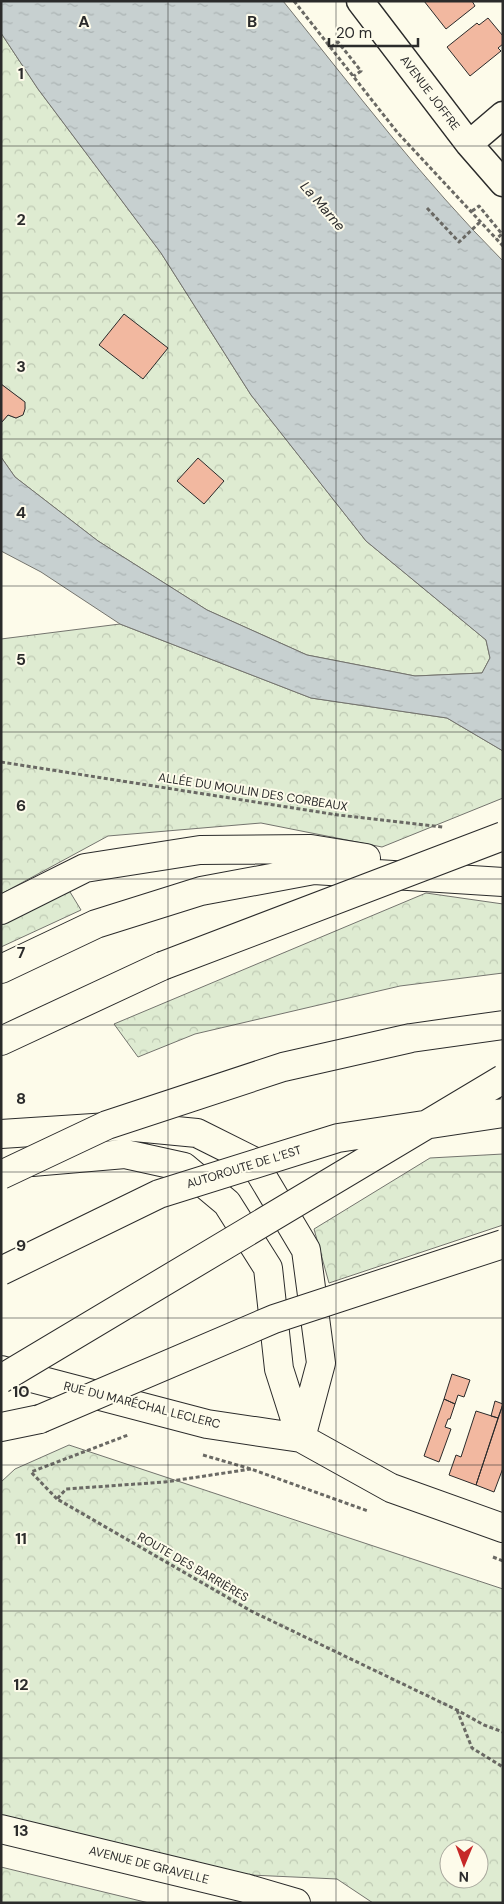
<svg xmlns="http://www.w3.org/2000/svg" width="504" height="1904" font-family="'DM Sans',sans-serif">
	<defs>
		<pattern id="forest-crowns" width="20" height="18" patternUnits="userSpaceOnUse" patternTransform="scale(1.25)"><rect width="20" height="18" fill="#deebd1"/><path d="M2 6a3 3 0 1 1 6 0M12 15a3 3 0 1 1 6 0" fill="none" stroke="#bfcab4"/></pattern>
		<pattern id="water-ripples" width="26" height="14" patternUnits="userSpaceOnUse" patternTransform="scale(1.25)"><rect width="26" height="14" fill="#c7d0d0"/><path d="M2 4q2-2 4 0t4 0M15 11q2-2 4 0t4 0" fill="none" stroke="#abb3b3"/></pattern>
	</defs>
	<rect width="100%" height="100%" fill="#fdfbea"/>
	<path fill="url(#forest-crowns)" stroke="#74746e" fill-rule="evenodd" d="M1 33 38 89 161 253 251 395 366 541 486 640 490 658 482 673 415 676 307 655 207 610 98 541 15 477 1 457V423L8 415 16 418C24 414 26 411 24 402L1 384Z
		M120 624 311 698 447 718 503 751V798L382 847 261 823 108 836 1 894V639Z
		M67 887 81 910 1 947V921Z
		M426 893 503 904V973L400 986 195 1034 138 1057 114 1024Z
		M503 1154V1225L329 1283 314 1229 430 1158Z
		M69 1445 503 1589V1903H373L337 1879 250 1875 1 1817V1482L15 1469ZM449 1849H479V1879H449Z
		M1 1867 149 1903H1Z"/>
	<path fill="url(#water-ripples)" stroke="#74746e" d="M1 1H283C354 89 423 181 503 261V751L447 718 311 698 120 624 41 572 1 551V457L15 477 98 541 207 610 307 655 415 676 482 673 490 658 486 640 366 541 251 395 161 253 38 89 1 33Z"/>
	<path fill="#f2b8a0" stroke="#2b2b2b" d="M424 1H472L475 6 446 29Z
		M488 18 503 36V44L498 48 501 51 470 76 447 47 477 23 479 25Z
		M124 314 168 348 143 379 99 345Z
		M1 384 25 402V409L23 415 16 418 8 415 1 423Z
		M198 458 224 481 204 504 177 481Z
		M452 1374 470 1380 464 1397 458 1395 455 1404 444 1399Z
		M444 1399 455 1404 450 1419H448L445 1427 451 1429 439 1462 424 1456Z
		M495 1401 503 1404 498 1418 491 1416Z
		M503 1404V1468L494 1492 476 1485Z
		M476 1411 498 1418 476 1485 449 1475 456 1455 461 1457Z"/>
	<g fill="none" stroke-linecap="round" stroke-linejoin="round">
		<g stroke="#2b2b2b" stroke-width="29">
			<path id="minor" d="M360 1 469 144 503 183
				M469 144 503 115"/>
		</g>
		<g stroke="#2b2b2b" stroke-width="30">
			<path id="tertiary" d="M1 1134 124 1126 197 1133 253 1161 306 1250 321 1363 301 1438
				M32 1162 125 1154 184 1167 227 1203 268 1268 279 1369 301 1438
				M1 1370 207 1424 301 1438 391 1488 503 1528
				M1 1829 245 1888 296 1903"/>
		</g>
		<g stroke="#2b2b2b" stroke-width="30">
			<path id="motorway" d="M1 910 85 868 200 850 311 849 366 858
				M1 969 96 924 201 891 314 870 503 882
				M1 1041 162 966
				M1 1427 40 1419"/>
		</g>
		<path stroke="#6a6964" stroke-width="3" stroke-dasharray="4 2.5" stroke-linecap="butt" d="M294 1 397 132 503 246
			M331 47 338 42 361 71 354 76
			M427 208 459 242 480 222
			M472 211 479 206 502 234 496 239
			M1 762 338 815 443 827
			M203 1455 251 1469 368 1511
			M251 1469 165 1482 66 1489 57 1499 251 1611 457 1710 484 1725 503 1732
			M57 1499 31 1472 128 1435
			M493 1557 503 1561
			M457 1710 472 1748 503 1767"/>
		<use href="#minor" stroke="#fdfbea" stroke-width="26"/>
		<use href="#tertiary" stroke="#fdfbea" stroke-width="28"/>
		<use href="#motorway" stroke="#fdfbea" stroke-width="28"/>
		<g stroke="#2b2b2b" stroke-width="30" stroke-linecap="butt">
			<path id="motorway-bridge" d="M162 966 503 836
				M1 1175 107 1125 283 1067 411 1038 503 1025
				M1 1271 159 1194 338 1138 503 1113
				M1 1379 503 1079
				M40 1419 274 1319 503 1244"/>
		</g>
		<use href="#motorway-bridge" stroke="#fdfbea" stroke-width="28"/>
	</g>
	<path fill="none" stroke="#2b2b2b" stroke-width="1" stroke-opacity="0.55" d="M168 1V1903M336 1V1903M1 146H503M1 293H503M1 439H503M1 586H503M1 732H503M1 879H503M1 1025H503M1 1172H503M1 1318H503M1 1465H503M1 1611H503M1 1758H503"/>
	<g text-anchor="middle" stroke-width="4" stroke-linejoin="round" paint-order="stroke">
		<g font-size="12" fill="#2b2b2b" stroke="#fdfbea">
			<text transform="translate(430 93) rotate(53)" y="4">AVENUE JOFFRE</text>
			<text transform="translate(253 792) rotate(9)" y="4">ALLÉE DU MOULIN DES CORBEAUX</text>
			<text transform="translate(244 1167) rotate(-17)" y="4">AUTOROUTE DE L’EST</text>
			<text transform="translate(142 1405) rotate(14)" y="4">RUE DU MARÉCHAL LECLERC</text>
			<text transform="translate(193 1567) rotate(30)" y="4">ROUTE DES BARRIÈRES</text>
			<text transform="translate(149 1865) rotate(14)" y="4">AVENUE DE GRAVELLE</text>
		</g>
		<g font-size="14" font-style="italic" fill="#2b2b2b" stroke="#fdfbea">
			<text transform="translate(323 206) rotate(49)" y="5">La Marne</text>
		</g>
	</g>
	<g font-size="16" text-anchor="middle" font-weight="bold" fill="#2b2b2b" stroke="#fdfbea" stroke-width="4" stroke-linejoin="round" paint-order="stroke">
		<text x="84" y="27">A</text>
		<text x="252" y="27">B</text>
		<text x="21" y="79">1</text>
		<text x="21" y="225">2</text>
		<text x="21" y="372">3</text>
		<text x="21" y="518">4</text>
		<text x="21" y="665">5</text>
		<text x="21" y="811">6</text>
		<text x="21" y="958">7</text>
		<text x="21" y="1104">8</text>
		<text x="21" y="1251">9</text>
		<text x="21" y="1397">10</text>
		<text x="21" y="1544">11</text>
		<text x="21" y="1690">12</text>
		<text x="21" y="1836">13</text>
	</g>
	<rect width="504" height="1904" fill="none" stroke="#2b2b2b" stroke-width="5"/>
	<g transform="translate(464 1864) rotate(181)"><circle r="24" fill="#fdfbea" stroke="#a9a89e"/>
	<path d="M0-4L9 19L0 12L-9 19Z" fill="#c62828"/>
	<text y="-8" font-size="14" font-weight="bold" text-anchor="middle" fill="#2b2b2b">N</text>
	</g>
	<path d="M329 38v8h89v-8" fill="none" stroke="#2b2b2b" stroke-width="2.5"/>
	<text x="336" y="38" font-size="15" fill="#2b2b2b" stroke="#fdfbea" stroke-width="4" paint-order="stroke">20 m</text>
</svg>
